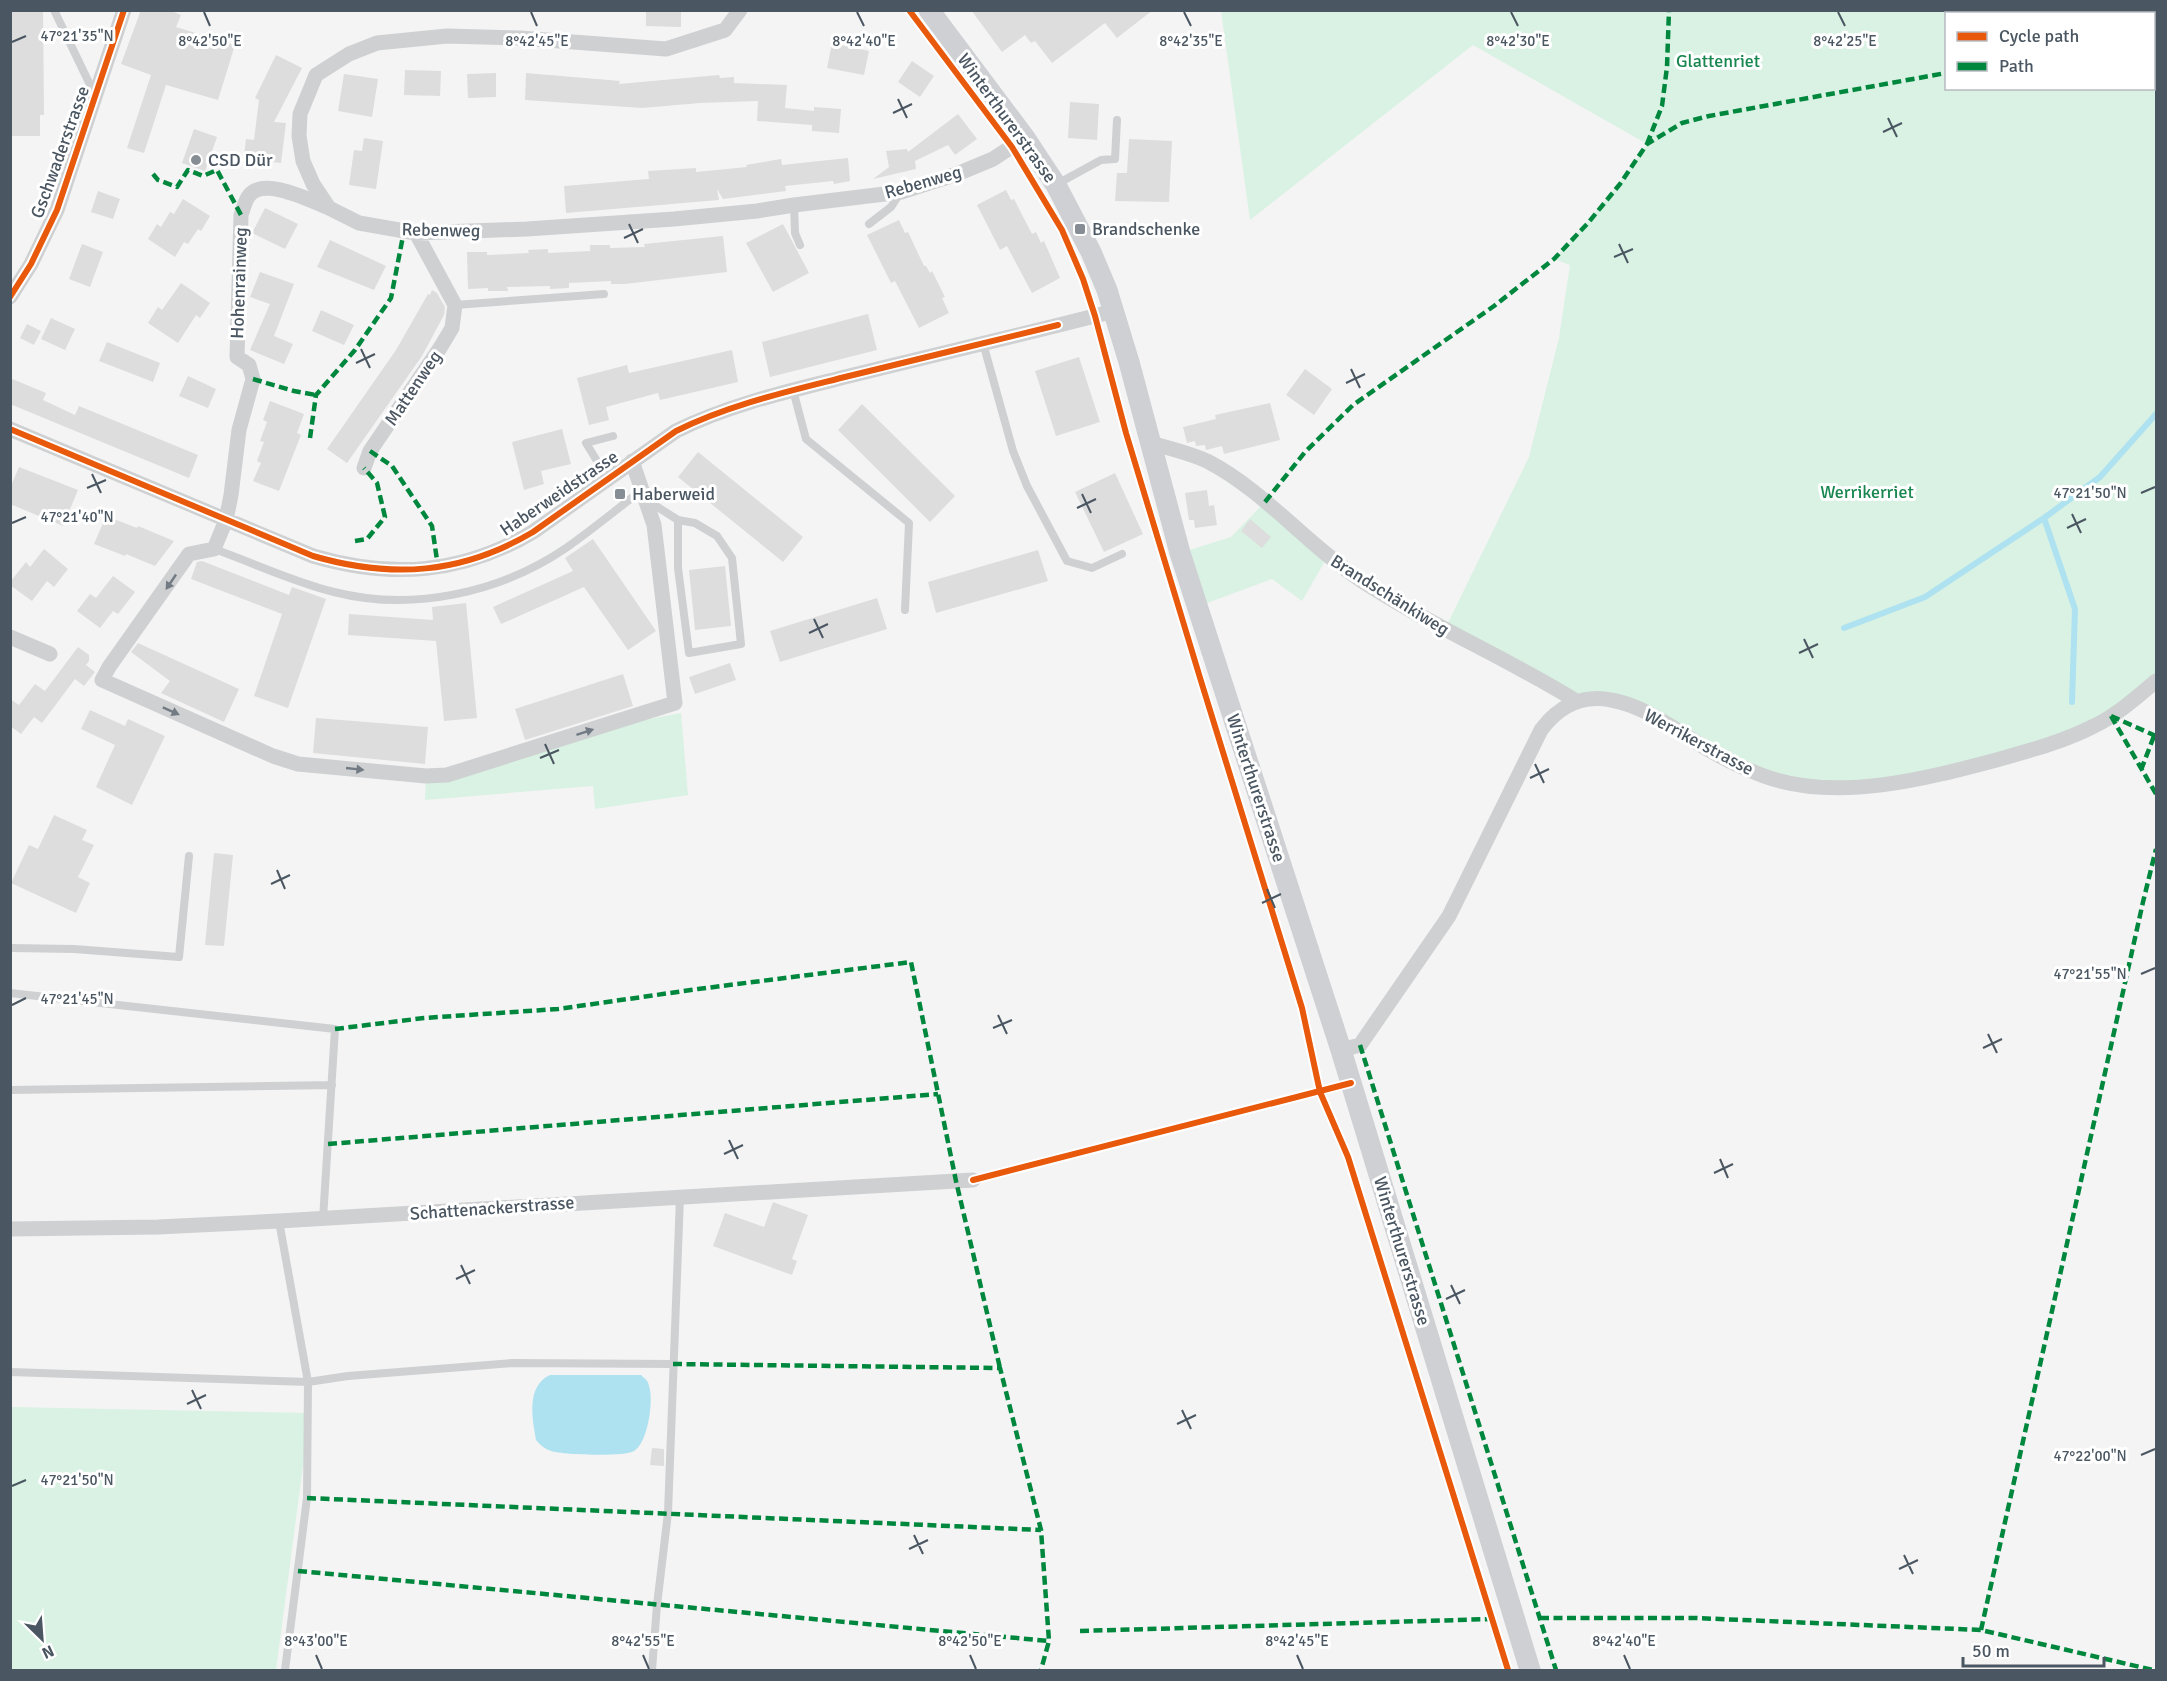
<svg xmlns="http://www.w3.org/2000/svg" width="2167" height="1681" font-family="Signika,sans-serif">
	<rect width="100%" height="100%" fill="#f4f4f4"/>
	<path fill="#d9f2e3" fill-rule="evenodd" d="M1221 11H2156V681L2097 725 1913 780 1792 784 1635 707 1576 701 1445 629 1529 457 1559 338 1570 265 1554 259C1588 223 1619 185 1647 144L1473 45 1250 220ZM1946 14H2154V88H1946Z
		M1265 502 1328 556 1302 601 1272 579 1199 606 1180 553 1231 537Z
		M681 713 688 795 595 809 593 786 425 800 426 776 586 731Z
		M11 1407 310 1413 276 1670H11Z"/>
	<path fill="#aee2f0" d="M550 1375H641C645 1379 648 1380 649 1386 654 1400 648 1443 634 1451 624 1457 564 1455 551 1451 545 1449 540 1445 536 1440 532 1418 526 1386 550 1375Z"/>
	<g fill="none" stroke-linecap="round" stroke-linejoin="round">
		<path stroke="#aee2f0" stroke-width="6" d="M2044 518 2075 609 2072 702
			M1844 628 1925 597 2044 518 2100 477 2156 414"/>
	</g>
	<path fill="#ddddde" d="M10 10H43L44 115H40V136H10Z
		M141 10H169L181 15 176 27 235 45 218 100 166 85 144 153 127 148 151 75 121 64Z
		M646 10H681V27L646 26Z
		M971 10H1153L1117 38 1105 23 1052 63 1035 41 1031 43 1025 35 1002 52Z
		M832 43 869 51 864 75 827 68Z
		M276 55 302 68 274 122 286 123 281 163 254 160V157L244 156 246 139 254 140 259 100 255 98Z
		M912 61 934 76 920 97 898 82Z
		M405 70 441 71 440 96 404 95Z
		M496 73V97L468 98 467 74Z
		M526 73 620 81 619 84 719 75 720 78 734 77V83L787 85 785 108 814 111V107L841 109 839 133 812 131V125L757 121 758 101 700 103 642 108 525 100Z
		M344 74 378 79 372 117 338 111Z
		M1070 102 1099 104 1097 140 1068 138Z
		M958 114 977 139 955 155 948 145 915 161 916 169 873 179 889 167 886 151 907 149 908 152Z
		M194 129 217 137 205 171 182 163Z
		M364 138 383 141 376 189 349 185 354 150 362 151Z
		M1129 139 1172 141 1169 202 1115 201 1117 173H1127Z
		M848 158 850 181 834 184 833 181 785 186 786 191 723 199 717 189 719 200 566 213 564 186 649 179 648 171 696 168V172L747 167 746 165 781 159 782 165Z
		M1006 190 1011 200 1014 199 1032 234 1036 232 1041 243 1044 241 1060 278 1032 293 1007 246 1000 250 977 205Z
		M98 191 120 199 113 219 91 212Z
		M183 199 210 216 201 231 198 229 188 244 184 242 175 257 148 239 157 224 161 227 170 212 174 214Z
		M265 208 298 224 285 249 252 233Z
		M899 220 905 233 908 232 924 266H926L930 273 932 271 945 297 942 298 949 313 919 328 895 281 891 283 867 235Z
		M783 224 809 273 773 292 746 243Z
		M723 236 727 272 625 284H611V281L569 283V288L550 289V286L507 287 508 291H488V288L468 289 467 252H487V255L529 253 528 250 548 249V253L590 251V245H610V248L645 247 644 244Z
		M330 240 386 266 374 290 317 267Z
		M82 244 103 252 90 287 69 279Z
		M260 272 294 284 274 336 293 344 284 364 250 350 270 304 250 297Z
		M181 283 210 303 200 318 196 315 178 343 148 323 158 307 162 310Z
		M432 290 437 293 445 307 444 315 422 356 347 463 327 449 396 350 428 294 430 295Z
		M321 310 354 325 344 345 312 331Z
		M868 314 877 350 770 377 762 342Z
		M51 318 75 329 65 350 41 339Z
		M27 324 41 331 34 345 20 338Z
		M107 342 160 363 153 382 99 361Z
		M732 350 738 382 660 400 658 393 606 407 609 420 589 425 577 378 627 365 629 373Z
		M1079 357 1100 422 1056 436 1035 371Z
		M1305 369 1332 389 1314 415 1286 395Z
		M188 376 216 389 208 408 179 396Z
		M10 378 46 393 43 400 75 415 79 406 198 455 189 478 10 404Z
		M270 401 304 414 297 433 301 435 279 491 253 481 261 463 257 461 264 442 260 441 267 422 263 420Z
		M1270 403 1280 440 1224 454 1222 446 1206 450 1205 445 1196 446 1195 441 1187 443 1183 427 1216 419 1215 415Z
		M862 404 955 496 930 522 838 430Z
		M562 429 571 464 541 471 544 484 524 490 512 442Z
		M698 452 803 537 783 562 678 477Z
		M19 467 78 490 63 526 10 504V488Z
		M1115 473 1143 534 1104 552 1075 492Z
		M1207 490 1209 506 1214 505 1217 525 1195 528 1194 520H1189L1185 493Z
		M106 516 137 528 138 526 174 541 155 566 126 554 125 556 94 544Z
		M1250 519 1271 537 1262 548 1241 531Z
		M593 539 656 631 628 650 584 587 501 624 493 607 573 571 565 558Z
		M44 549 68 569 54 587 47 581 32 601 10 585V582L26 562 30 567Z
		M1038 550 1048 581 936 613 928 582Z
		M202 561 289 595 292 587 326 599 288 708 254 696 282 614 191 579 197 562Z
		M725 566 731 626 695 630 689 570Z
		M113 576 135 592 118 614 113 611 100 628 77 611 90 594 96 598Z
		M877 598 887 629 780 662 770 631Z
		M466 603 477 718 444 721 436 641 348 635 349 614 433 620 432 607Z
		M138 643 239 689 224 722 161 693 170 681 131 652Z
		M78 647 89 655V661L86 665 95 672 84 686 75 679 42 723 34 717 21 734 10 726V699L19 705 35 684 45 691Z
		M730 663 736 680 695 694 689 677Z
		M623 674 633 706 525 740 515 709Z
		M90 710 125 726 128 719 165 736 132 805 96 787 115 745 81 729Z
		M316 718 428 727 425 764 313 753Z
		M54 815 87 830 82 840 94 845 78 877 90 883 76 913 11 883 29 845 38 849Z
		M214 853 233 855 224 946 205 945Z
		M773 1202 808 1215 792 1259 797 1261 792 1275 713 1246 725 1213 764 1227Z
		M652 1448 664 1449V1466L650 1465Z"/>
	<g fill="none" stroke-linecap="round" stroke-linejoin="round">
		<path stroke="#ced0d2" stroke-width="8" d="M54 10 94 93
			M1057 184 1101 160 1115 159 1117 120
			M794 205 795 233 800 245
			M869 224 891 207 900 193
			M455 305 604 294
			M983 343 1013 451 1027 486 1067 561 1092 568 1122 554
			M793 390 806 439 909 523 905 610
			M608 479 586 443 613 436
			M648 501 678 520V568L689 653 741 644 732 558 717 536 695 523 678 520
			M214 549C254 563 293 582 334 592 412 612 500 593 566 548 592 530 617 509 642 490
			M10 948 74 949 179 957 189 856
			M10 993 335 1029 323 1219
			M10 1090 332 1085
			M279 1221 308 1382 307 1498 285 1670
			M10 1372 308 1382 348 1376 512 1363 673 1364
			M652 1670 657 1605 668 1513 680 1197"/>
		<path stroke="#ced0d2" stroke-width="15" d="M740 10 725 30 666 49 520 38 447 36 377 43 349 54 316 75 300 114 299 136 303 161 313 184 329 208 359 223 416 233 527 229 674 219 757 211 794 205 901 192 957 174 993 159 1025 138
			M329 208C311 201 262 175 248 197 245 202 243 209 241 215L237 357 249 365 253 379 239 430 231 495 226 520 214 549 189 554 109 667 102 680 273 756 298 764 426 776 447 775 675 703 654 525 632 461
			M10 297 31 264 57 210 124 10
			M10 429 313 556C392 579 462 574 533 532L676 431C730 404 790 391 849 376 937 354 1026 334 1114 311
			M1150 443C1169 448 1189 453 1207 461 1265 491 1307 545 1362 581 1431 626 1507 658 1576 701
			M364 468 370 451 440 348 452 328 455 305 416 233
			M10 637 50 654
			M1341 1050 1360 1045 1449 916 1541 730C1558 707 1582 694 1611 700 1640 705 1664 722 1688 737 1712 753 1737 766 1764 776 1837 803 1929 778 2000 759 2032 750 2065 741 2094 726 2117 715 2137 697 2156 681
			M10 1229 158 1227 279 1221 973 1180"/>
		<path stroke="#ced0d4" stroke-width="21" d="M929 10 1025 138 1056 185 1091 252 1107 290 1129 362 1180 553 1341 1050 1530 1670"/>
		<path stroke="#00873e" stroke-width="4.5" stroke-dasharray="9 4.5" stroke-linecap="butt" d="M2113 14 2120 10
			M1647 144 1662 106 1667 67 1669 10
			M153 174 158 180 177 187 188 170 203 176 217 170 241 215
			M253 379 294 391 316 395
			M310 438 316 395 355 350 391 298 404 231
			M370 451 392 466 432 526 438 567
			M1265 502 1305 452 1353 405 1494 306 1554 259 1588 223 1620 184 1647 144 1682 123 1709 116 1946 73
			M355 541 367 539 385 517 377 483 364 468
			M2111 716 2156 794
			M2111 716 2156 736
			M2141 770 2154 736
			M335 1029 424 1018 558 1009 698 989 911 962 956 1181 1000 1368
			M1360 1045 1556 1670
			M328 1144 938 1094
			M673 1364 1000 1368 1041 1530 1049 1641 1041 1670
			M307 1498 1041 1530
			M298 1571 1049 1641
			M1540 1618H1695L1981 1630 2153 1670
			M1981 1630 2143 902 2156 849
			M1080 1631 1492 1619"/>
		<g stroke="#fff" stroke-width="10">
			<path id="cycleway" d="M909 10 1012 147 1062 230 1083 279 1095 316 1126 433 1201 681 1302 1008 1320 1092 1348 1157 1508 1670
				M10 297 31 264 57 210 124 10
				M10 429 313 556C392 579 462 574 533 532L676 431C730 404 790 391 849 376 919 359 988 342 1058 325
				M973 1180 1351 1083"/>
		</g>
		<use href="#cycleway" stroke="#e8590c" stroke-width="6"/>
	</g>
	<defs><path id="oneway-solid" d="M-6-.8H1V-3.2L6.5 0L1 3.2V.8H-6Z" transform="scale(1.5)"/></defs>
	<g fill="#727b83">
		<use href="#oneway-solid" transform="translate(171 582) rotate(124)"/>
		<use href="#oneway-solid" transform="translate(171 711) rotate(24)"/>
		<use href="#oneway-solid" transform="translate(585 732) rotate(-18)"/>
		<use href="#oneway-solid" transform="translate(355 769) rotate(6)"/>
	</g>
	<path fill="none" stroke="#4a5661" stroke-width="2" d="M204 12 210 26M531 12 537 26M857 12 864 26M1184 12 1191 26M1511 12 1518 26M1838 12 1845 26M12 42 26 36M898 99 907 118M893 113 912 104M1888 118 1897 137M1883 132 1902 123M629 224 638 243M624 238 643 229M1619 244 1628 263M1614 257 1633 249M361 349 370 368M356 363 375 354M1351 369 1360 388M1346 383 1365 374M92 474 101 493M87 488 106 480M2141 493 2155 487M1082 494 1091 513M1077 508 1096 499M2072 514 2081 533M12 523 26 517M2067 528 2086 519M814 619 823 638M809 633 828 624M1804 639 1813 658M1799 653 1818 644M545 744 554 764M540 758 559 750M1535 764 1544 783M1530 778 1549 769M277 870 285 889M271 884 290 875M1267 889 1275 908M1262 903 1281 894M2141 974 2155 968M12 1005 26 998M998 1015 1007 1034M993 1028 1012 1020M1988 1034 1997 1053M1983 1048 2002 1039M729 1140 738 1159M724 1154 743 1145M1720 1159 1728 1178M1714 1173 1733 1164M461 1265 470 1284M456 1279 475 1270M1451 1285 1460 1304M1446 1299 1465 1290M192 1390 201 1409M187 1404 206 1395M1182 1410 1191 1429M1177 1424 1196 1415M2141 1455 2155 1449M12 1486 26 1480M914 1535 923 1554M909 1549 928 1540M1904 1555 1913 1574M1899 1569 1918 1560M316 1655 322 1669M643 1655 649 1669M970 1655 976 1669M1297 1655 1303 1669M1624 1655 1630 1669"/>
	<g fill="#868d94" stroke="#fff" stroke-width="2">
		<circle cx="196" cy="160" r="6"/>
		<rect x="1074" y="223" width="12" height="12" rx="3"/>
		<rect x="614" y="488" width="12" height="12" rx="3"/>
	</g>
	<g text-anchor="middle" stroke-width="6" stroke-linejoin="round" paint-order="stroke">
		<g font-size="18" fill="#17864f" stroke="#fff">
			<text x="1718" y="67">Glattenriet</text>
			<text x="1867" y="498">Werrikerriet</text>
		</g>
		<g font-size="18" fill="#4a5661" stroke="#fff">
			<text transform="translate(1007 118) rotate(54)" y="6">Winterthurerstrasse</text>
			<text transform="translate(60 152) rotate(-70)" y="6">Gschwaderstrasse</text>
			<text transform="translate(923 182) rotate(-16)" y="6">Rebenweg</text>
			<text transform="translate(441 230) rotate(1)" y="6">Rebenweg</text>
			<text transform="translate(239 283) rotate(-88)" y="6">Hohenrainweg</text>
			<text transform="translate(413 388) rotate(-56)" y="6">Mattenweg</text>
			<text transform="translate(559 493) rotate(-34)" y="6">Haberweidstrasse</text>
			<text transform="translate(1390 595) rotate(32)" y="6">Brandschänkiweg</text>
			<text transform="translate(1699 742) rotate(28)" y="6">Werrikerstrasse</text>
			<text transform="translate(1256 788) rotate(72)" y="6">Winterthurerstrasse</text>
			<text transform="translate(492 1208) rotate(-4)" y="6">Schattenackerstrasse</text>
			<text transform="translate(1402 1251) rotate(73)" y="6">Winterthurerstrasse</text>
		</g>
		<g font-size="18" fill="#4a5661" stroke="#fff" text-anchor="start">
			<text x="208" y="166">CSD Dür</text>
			<text x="1092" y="235">Brandschenke</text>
			<text x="632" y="500">Haberweid</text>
		</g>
	</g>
	<g font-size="15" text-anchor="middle" fill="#4a5661" stroke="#fff" stroke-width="6" stroke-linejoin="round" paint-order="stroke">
		<text x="77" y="41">47°21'35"N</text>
		<text x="210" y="46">8°42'50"E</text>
		<text x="537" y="46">8°42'45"E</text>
		<text x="864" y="46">8°42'40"E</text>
		<text x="1191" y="46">8°42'35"E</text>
		<text x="1518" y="46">8°42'30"E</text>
		<text x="1845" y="46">8°42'25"E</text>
		<text x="2090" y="498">47°21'50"N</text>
		<text x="77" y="522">47°21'40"N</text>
		<text x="2090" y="979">47°21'55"N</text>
		<text x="77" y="1004">47°21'45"N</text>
		<text x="2090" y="1461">47°22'00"N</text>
		<text x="77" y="1485">47°21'50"N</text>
		<text x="316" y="1646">8°43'00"E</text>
		<text x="643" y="1646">8°42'55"E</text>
		<text x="970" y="1646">8°42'50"E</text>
		<text x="1297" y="1646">8°42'45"E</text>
		<text x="1624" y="1646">8°42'40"E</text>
	</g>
	<rect width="2167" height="1681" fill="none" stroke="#4a5661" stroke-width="24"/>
	<rect x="1945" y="12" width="210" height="78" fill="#ffffff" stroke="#b7bbc0" stroke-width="1.5"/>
	<rect x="1957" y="32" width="30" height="9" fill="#e8590c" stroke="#b7bbc0" stroke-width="1.5"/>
	<text x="1999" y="42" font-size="18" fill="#4a5661">Cycle path</text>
	<rect x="1957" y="62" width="30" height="9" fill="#00873e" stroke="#b7bbc0" stroke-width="1.5"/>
	<text x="1999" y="72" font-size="18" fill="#4a5661">Path</text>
	<g transform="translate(42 1639) rotate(155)" stroke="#ffffff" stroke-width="4.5" paint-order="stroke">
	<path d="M0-4.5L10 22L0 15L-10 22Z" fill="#4a5661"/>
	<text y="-9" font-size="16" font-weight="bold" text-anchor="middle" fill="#4a5661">N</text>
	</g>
	<path d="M1963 1657v9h141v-9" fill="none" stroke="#4a5661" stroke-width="3"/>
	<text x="1972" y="1657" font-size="18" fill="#4a5661" stroke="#ffffff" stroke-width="4.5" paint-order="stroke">50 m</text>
</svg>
